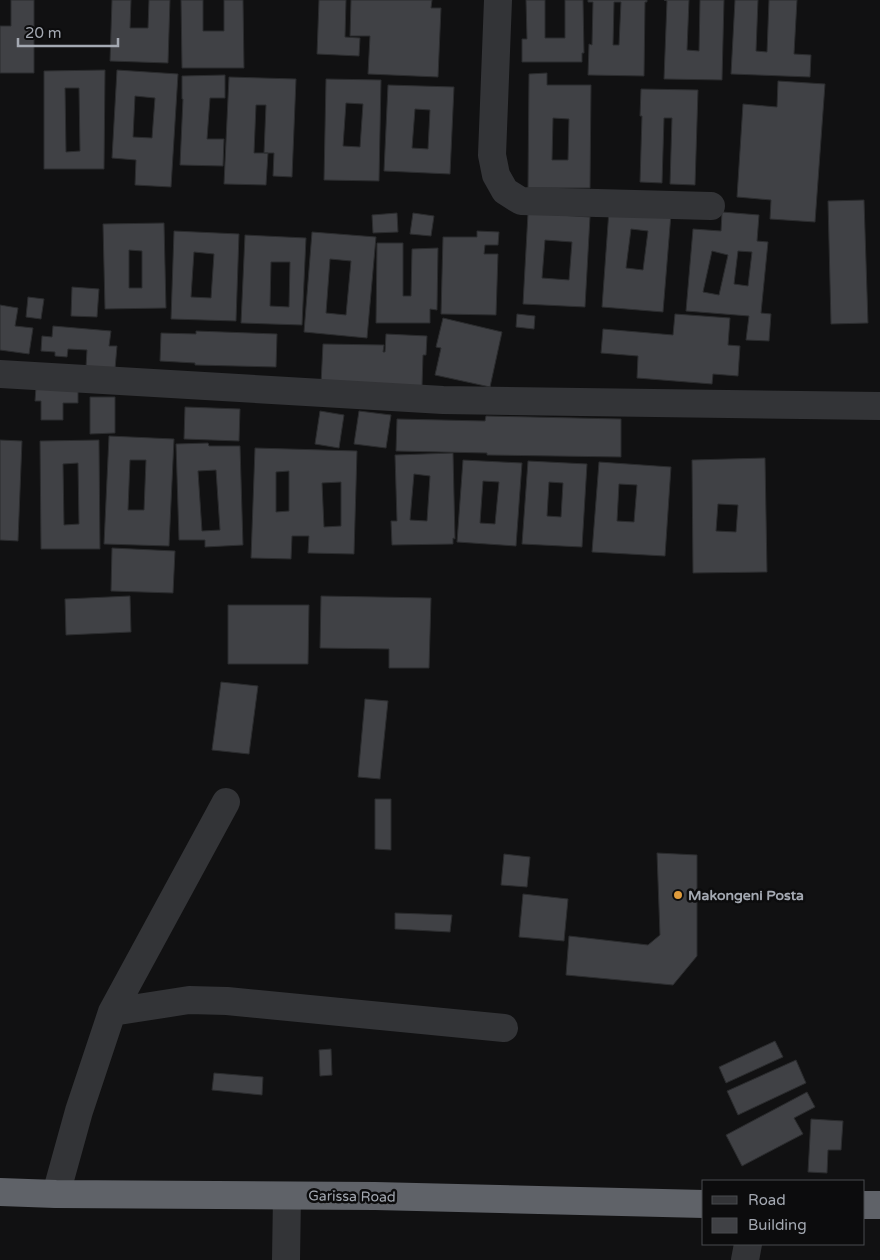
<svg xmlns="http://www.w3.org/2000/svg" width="880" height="1260" font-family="'Varela Round',sans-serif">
	<rect width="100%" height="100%" fill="#111112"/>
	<path fill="#404145" stroke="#2b2c2e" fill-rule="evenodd" d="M11 0H34V73H0V26H11Z
		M112 0H131L130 28H148L149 0H170L168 63 110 61Z
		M181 0H203V31H224V0H243L244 68H182Z
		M319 0H346L345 37 360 38 359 56 317 54Z
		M351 0H432L431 8H441L438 77 368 74 370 36H350Z
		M526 0H545V38H565V0H583L584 53H582V62H522V39H527Z
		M588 0H647V2H645L644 76 588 75 589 44 592 45 593 2H588ZM614 2H621L619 45H613Z
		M664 0H689L687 50 699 51 700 0H724L722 80 664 79 667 1Z
		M735 0H758L756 51 767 52 769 0H797L794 54 811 55 810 77 731 74Z
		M105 70 104 169H44V71ZM65 88H79L80 151 66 152Z
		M117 70 178 74 171 187 135 185 136 160 112 158ZM135 96 155 98 152 138 133 137Z
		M547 73V85H591L590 188H528L529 74ZM553 118 569 119 568 160H552Z
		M225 75V98H210L207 139H224L223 166 180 165 183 99H182V76Z
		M229 77 296 79 292 177 273 176 274 153H264L266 105H256L254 153H268L266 185 224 184Z
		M326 79 381 80 379 181 324 180ZM346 103 363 104 360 147 343 146Z
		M778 81 825 84 815 222 770 219 771 200 737 197 743 104 777 107Z
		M388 85 454 87 450 174 384 171ZM415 109 430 110 428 149 412 148Z
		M641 89 698 90 695 185 670 184 672 118H664L662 183 640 182 642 116H640Z
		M864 200 868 323 831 324 828 201Z
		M609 210 671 214 663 312 602 307ZM631 229 648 231 643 270 626 268Z
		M722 212 759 215 757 241 768 242 761 313 771 314 769 341 746 340 749 316 686 311 693 229 721 231ZM712 251 728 255 719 295 703 292ZM738 251 752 252 748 286 734 284Z
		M397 213 398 232 373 233 372 215Z
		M413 213 434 216 431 236 410 234Z
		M528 213 590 217 585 307 523 304ZM545 240 572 242 569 280 542 278Z
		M164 223 166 308 105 309 103 224ZM129 250 142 251V288H129Z
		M174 231 239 234 236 321 171 319ZM194 252 214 254 211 298 191 297Z
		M477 231 499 232 498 245H485L484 254H498L496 315 441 314 443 237H477Z
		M312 232 376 237 367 338 304 332ZM330 259 351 261 346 315 326 313Z
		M245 235 306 238 302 325 241 323ZM271 262H290L289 307 270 306Z
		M377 243H403V296H411L412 249 438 248 437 310 430 309V323H376Z
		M72 287 99 289 97 317 71 316Z
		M28 297 44 299 41 319 26 317Z
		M0 305 18 308 15 326 33 328 29 354 0 350Z
		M517 314 535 316 534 329 516 327Z
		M675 314 730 318 728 345 740 346 738 376 713 374 712 384 637 378 638 356 601 353 603 329 673 335Z
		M443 318 502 332 490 387 435 375 441 348 436 347Z
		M53 326 111 331 109 346H117L115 369 86 367 87 350 68 349 67 357 55 356V352L41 351 42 336 52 337Z
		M196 331 277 334 276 367 195 365V363L160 361 161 333 196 334Z
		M386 334 427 336 426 355H423L422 386 321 384 323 344 384 345 383 352H385Z
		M36 387 78 389V403H63V420H41V401H35Z
		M90 397H115V433L90 434Z
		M185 407 240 409 239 441 184 439Z
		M320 411 344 415 339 448 315 444Z
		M359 411 391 415 386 448 354 444Z
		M486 416 621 419V457L487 455V453L396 451 397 419 485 421Z
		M109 436 174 439 169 546 104 544ZM130 460H146L144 510H128Z
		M0 440 22 441 18 541 0 540Z
		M99 440 100 549H41L40 441ZM78 463 79 524 64 525 63 464Z
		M208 443 209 446H240L243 545 205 547V540H179L176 444ZM216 470 220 530 202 531 198 471Z
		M255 448 357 451 354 554 308 553 309 536H292L291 559 251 558ZM289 471V511L276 512V472ZM341 482V526L324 527 322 483Z
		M453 453 455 539 453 538V544L392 545 391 521H397L395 455ZM414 474 430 476 427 521 410 520Z
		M765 458 767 572 693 573 692 460ZM718 504 738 505 736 532 716 531Z
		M463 460 522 463 516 546 457 542ZM483 481 499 482 495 524 480 523Z
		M528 461 587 464 582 547 522 544ZM549 482 563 483 561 517 547 516Z
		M599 462 671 467 665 556 592 552ZM619 484 637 485 634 522 617 521Z
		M112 548 175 551 173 593 111 591Z
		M130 596 131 632 66 635 65 599Z
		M321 596 431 598 429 668H389V649L320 648Z
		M228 605H309L308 664H228Z
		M221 682 258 686 249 754 212 750Z
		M365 699 388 701 380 779 358 777Z
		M375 799H391V850L375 849Z
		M657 853 697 855V956L673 985 566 975 569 936 648 945 660 935Z
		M504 854 530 857 527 887 501 885Z
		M523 894 568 899 564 941 519 937Z
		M395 913 452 915 450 932 395 929Z
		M775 1041 783 1057 726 1083 719 1067Z
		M331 1049 332 1075 320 1076 319 1050Z
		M796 1060 806 1083 738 1115 727 1091Z
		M214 1073 263 1077 262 1095 212 1090Z
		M807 1092 815 1107 794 1118 803 1134 742 1166 726 1135Z
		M811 1119 843 1121 841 1150H828L827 1173 808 1172Z"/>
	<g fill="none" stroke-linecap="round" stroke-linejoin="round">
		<path stroke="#333437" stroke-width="28" d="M498 0 492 155 496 175 505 191 521 201 711 206
			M0 374 443 400 880 406
			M112 1012 189 1000 227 1001 504 1028
			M56 1194 79 1111 112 1012 226 802
			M286 1260 287 1196
			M745 1260 748 1244"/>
		<path stroke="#5f6268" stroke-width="28" d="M0 1192 56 1194 375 1196 704 1204
			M864 1205H880"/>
	</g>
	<circle fill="#df9b3c" stroke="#0c0c0d" stroke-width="2" cx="678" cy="895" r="5"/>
	<g text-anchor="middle" stroke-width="5" stroke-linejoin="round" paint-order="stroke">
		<g font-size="14" font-weight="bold" fill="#a4a9b2" stroke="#0c0c0d" text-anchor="start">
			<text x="688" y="900">Makongeni Posta</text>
		</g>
		<g font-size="14" fill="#a4a9b2" stroke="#0c0c0d">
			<text transform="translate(352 1196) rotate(1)" y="5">Garissa Road</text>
		</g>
	</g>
	<rect x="702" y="1180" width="162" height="65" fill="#0c0c0d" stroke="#494b4f"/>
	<rect x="712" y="1196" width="25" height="8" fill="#333437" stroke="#494b4f"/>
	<text x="748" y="1205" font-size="15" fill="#a4a9b2">Road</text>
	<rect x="712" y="1218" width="25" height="15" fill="#404145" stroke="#494b4f"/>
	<text x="748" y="1230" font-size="15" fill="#a4a9b2">Building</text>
	<path d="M18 38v8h100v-8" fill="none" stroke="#a4a9b2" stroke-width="2.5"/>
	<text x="25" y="38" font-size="15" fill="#a4a9b2" stroke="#0c0c0d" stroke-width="4" paint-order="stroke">20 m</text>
</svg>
